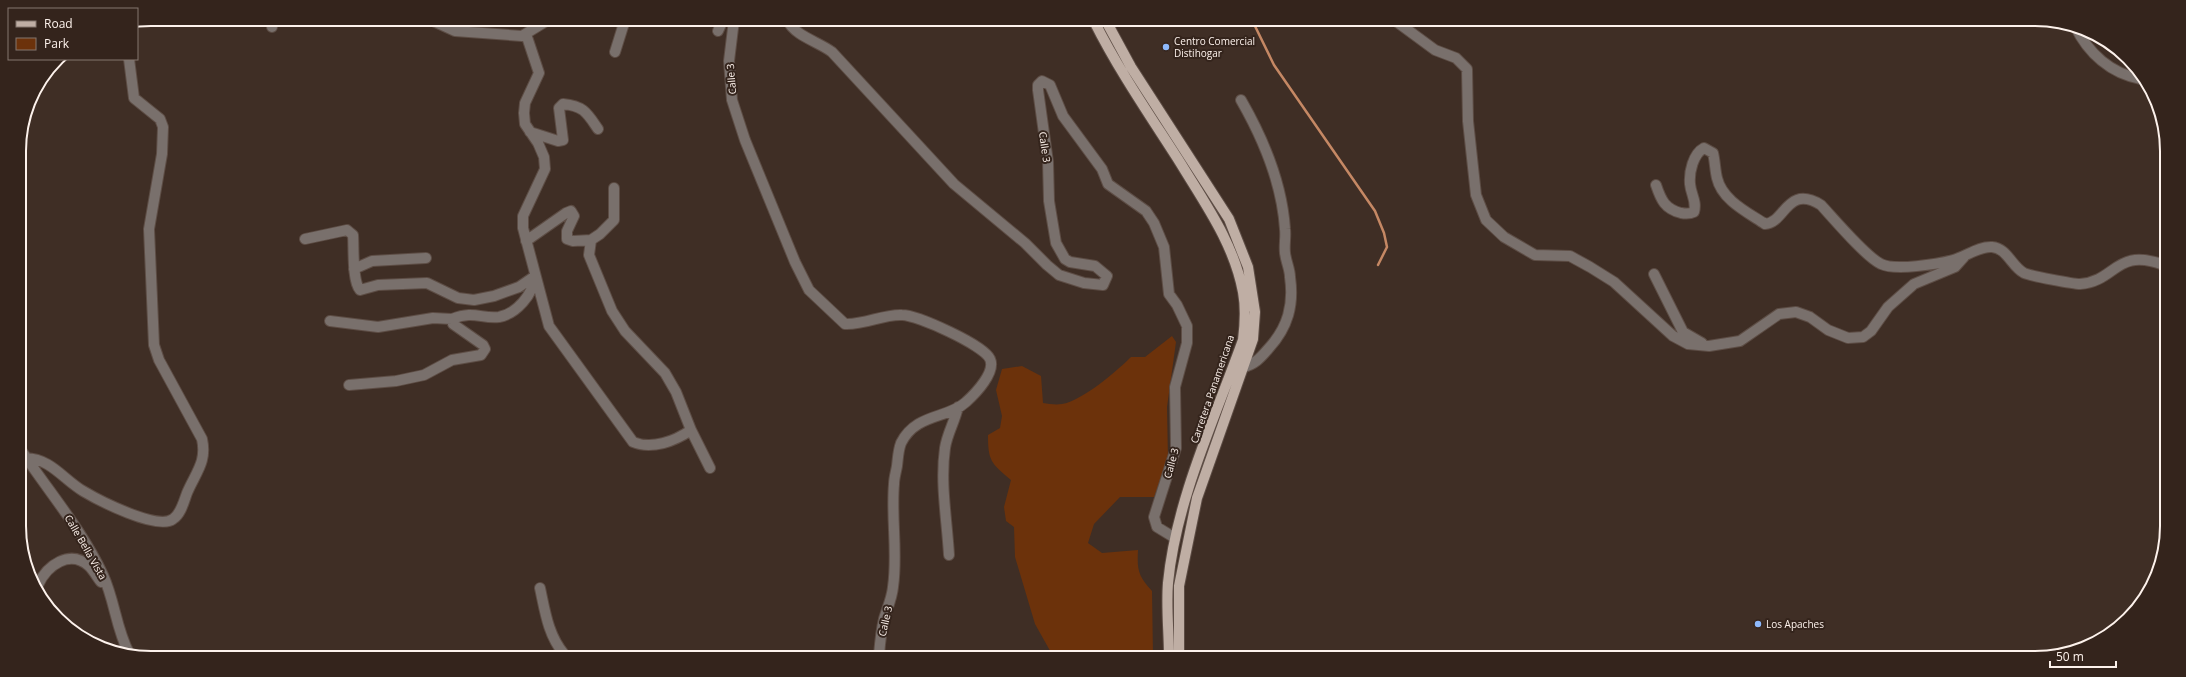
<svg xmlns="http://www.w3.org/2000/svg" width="2186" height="677" font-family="'Open Sans',sans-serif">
	<rect width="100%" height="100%" fill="#3f2e25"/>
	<path fill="#6c320b" d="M1172 336 1176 342 1167 407 1168 460 1154 497H1120L1094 524 1088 543 1102 553 1138 550C1137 570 1138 576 1152 591L1153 656H1053L1035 624 1015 557 1014 527 1006 521 1004 507 1011 480C991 463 988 461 988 435L1000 428 1002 416 996 390 1002 369 1022 366 1041 376 1043 403C1049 404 1056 405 1062 404 1082 401 1117 371 1131 357H1145Z"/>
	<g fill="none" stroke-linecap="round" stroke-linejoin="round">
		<path stroke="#c58864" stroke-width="2.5" d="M1253 22 1274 65 1375 211 1384 233 1387 247 1378 265"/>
		<g stroke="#5d4d45" stroke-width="12">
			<path id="minor" d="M431 20 455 31 522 36 548 20
				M734 20 729 61 732 100 745 140 795 262 809 290 845 324C865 325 883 314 902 315 917 315 984 345 990 359 996 372 976 393 966 402 948 419 916 413 901 443 898 451 898 458 897 466 896 472 894 478 894 484 891 518 898 553 893 587 892 598 887 609 884 619 881 631 880 643 879 655
				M788 21C795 36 819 42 832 52L954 184 1025 243 1047 265 1059 275 1084 283 1103 285 1107 276 1095 266 1070 262 1065 259 1056 243 1049 201 1048 162 1038 90V85L1042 81 1050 85 1063 116 1102 169 1108 184 1146 211 1154 223 1164 247 1169 294 1177 305 1187 326V343L1175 387 1176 448 1154 517 1157 527 1175 538
				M1397 22 1435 50 1456 58 1467 69 1468 121 1476 195 1486 220 1504 237 1535 255 1570 256 1590 267 1614 282 1673 336 1688 344 1709 346 1740 341 1779 314 1796 312 1810 317 1828 330 1848 338 1863 337 1871 331 1888 307 1914 284 1955 267 1964 257
				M2075 26C2088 53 2111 74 2141 79
				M272 27V19
				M718 31 723 20
				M526 34 539 73 525 103 524 113 525 124 538 143 544 157 545 169 523 216V228L549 326 633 442C652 450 675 441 691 430L676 392 665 373 625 331 612 311 589 255 591 240 600 234 614 220V188
				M615 52 625 20
				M1241 100C1264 140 1282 183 1285 229 1286 237 1284 245 1285 253 1286 262 1290 269 1290 277 1294 305 1288 327 1269 348 1262 356 1255 365 1243 367
				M530 132 558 141 563 140 559 108 563 104C584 106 587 113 598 129
				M1656 185C1661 200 1665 209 1681 213 1686 214 1690 214 1694 212 1697 201 1691 195 1690 184 1689 172 1693 154 1704 148L1713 153C1715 161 1715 170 1717 178 1722 200 1747 212 1765 224 1785 223 1787 184 1821 205 1834 219 1866 257 1881 264 1895 271 1938 264 1953 260 1965 257 1979 246 1992 247 2007 248 2012 267 2024 273 2031 276 2073 284 2080 284 2117 281 2115 247 2164 265
				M305 239 347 230 353 235C354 248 352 281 360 290L378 285 427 283 458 298 474 300 494 296 519 287 535 276
				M526 241 566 213 571 211 574 216 567 231V239L573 241 591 240
				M354 269 372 261 426 258
				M1654 274 1683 332 1702 343
				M330 321 378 327 433 318 452 319
				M349 385 396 381 424 375 452 360 481 355 485 349 483 345 453 324 452 319C474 310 481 319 499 317 516 314 534 294 534 277
				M691 430 710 468
				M21 450C49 492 82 530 103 575 115 601 116 629 129 653
				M26 458C51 459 63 479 83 491 98 500 158 531 173 519 181 514 184 501 187 493 196 472 207 462 202 439L159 360 154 345 149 229 162 154 163 127 160 119 134 98 129 59
				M949 555C947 520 940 483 945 448 947 434 955 421 958 407
				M38 585C47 565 70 549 89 566 94 571 97 577 101 582
				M540 588C545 611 548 635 564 654"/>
		</g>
		<g stroke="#5d4d45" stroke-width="12">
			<path id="major" d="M1094 21C1119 71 1151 117 1181 164 1206 205 1234 244 1243 292 1246 308 1245 324 1243 340 1215 418 1176 500 1168 583 1166 607 1169 632 1169 656
				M1106 21 1131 67 1229 219 1248 267 1255 312 1253 339 1197 498 1179 586V656"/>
		</g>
		<use href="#minor" stroke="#79706c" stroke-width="10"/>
		<use href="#major" stroke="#bfaea4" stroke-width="10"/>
	</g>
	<g fill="#8eb9fc" stroke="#34241c" stroke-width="1.5">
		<circle cx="1166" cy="47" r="4"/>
		<circle cx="1758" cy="624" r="4"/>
	</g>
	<g text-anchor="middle" stroke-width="4" stroke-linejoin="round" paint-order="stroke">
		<g font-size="10" fill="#fdf2ec" stroke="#34241c" text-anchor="start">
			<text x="1174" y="45">Centro Comercial<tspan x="1174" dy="12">Distihogar</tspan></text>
			<text x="1766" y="628">Los Apaches</text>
		</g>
		<g font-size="10" fill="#fdf2ec" stroke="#34241c">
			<text transform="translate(731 79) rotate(-95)" y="4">Calle 3</text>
			<text transform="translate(1045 147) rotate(82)" y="4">Calle 3</text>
			<text transform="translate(1212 389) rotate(-71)" y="4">Carretera Panamericana</text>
			<text transform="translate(1171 463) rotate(-75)" y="4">Calle 3</text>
			<text transform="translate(86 547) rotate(60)" y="4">Calle Bella Vista</text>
			<text transform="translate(885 621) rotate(-77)" y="4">Calle 3</text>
		</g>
	</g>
	<path d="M0 0H2186V677H0ZM151 26H2035A125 125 0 0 1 2160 151V526A125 125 0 0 1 2035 651H151A125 125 0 0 1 26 526V151A125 125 0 0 1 151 26Z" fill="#34241c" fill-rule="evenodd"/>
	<path fill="none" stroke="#fdf2ec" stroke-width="2" d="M151 26H2035A125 125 0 0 1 2160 151V526A125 125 0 0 1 2035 651H151A125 125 0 0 1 26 526V151A125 125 0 0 1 151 26Z"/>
	<rect x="8" y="8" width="130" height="52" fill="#34241c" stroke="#84766f"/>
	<rect x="16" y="21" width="20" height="6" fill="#bfaea4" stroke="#84766f"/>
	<text x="44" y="28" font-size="12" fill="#fdf2ec">Road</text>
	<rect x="16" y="38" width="20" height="12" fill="#6c320b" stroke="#84766f"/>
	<text x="44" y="48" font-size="12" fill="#fdf2ec">Park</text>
	<path d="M2050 661v6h66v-6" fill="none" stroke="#fdf2ec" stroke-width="2"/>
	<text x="2056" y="661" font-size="12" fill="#fdf2ec" stroke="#34241c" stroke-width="3" paint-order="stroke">50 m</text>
</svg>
